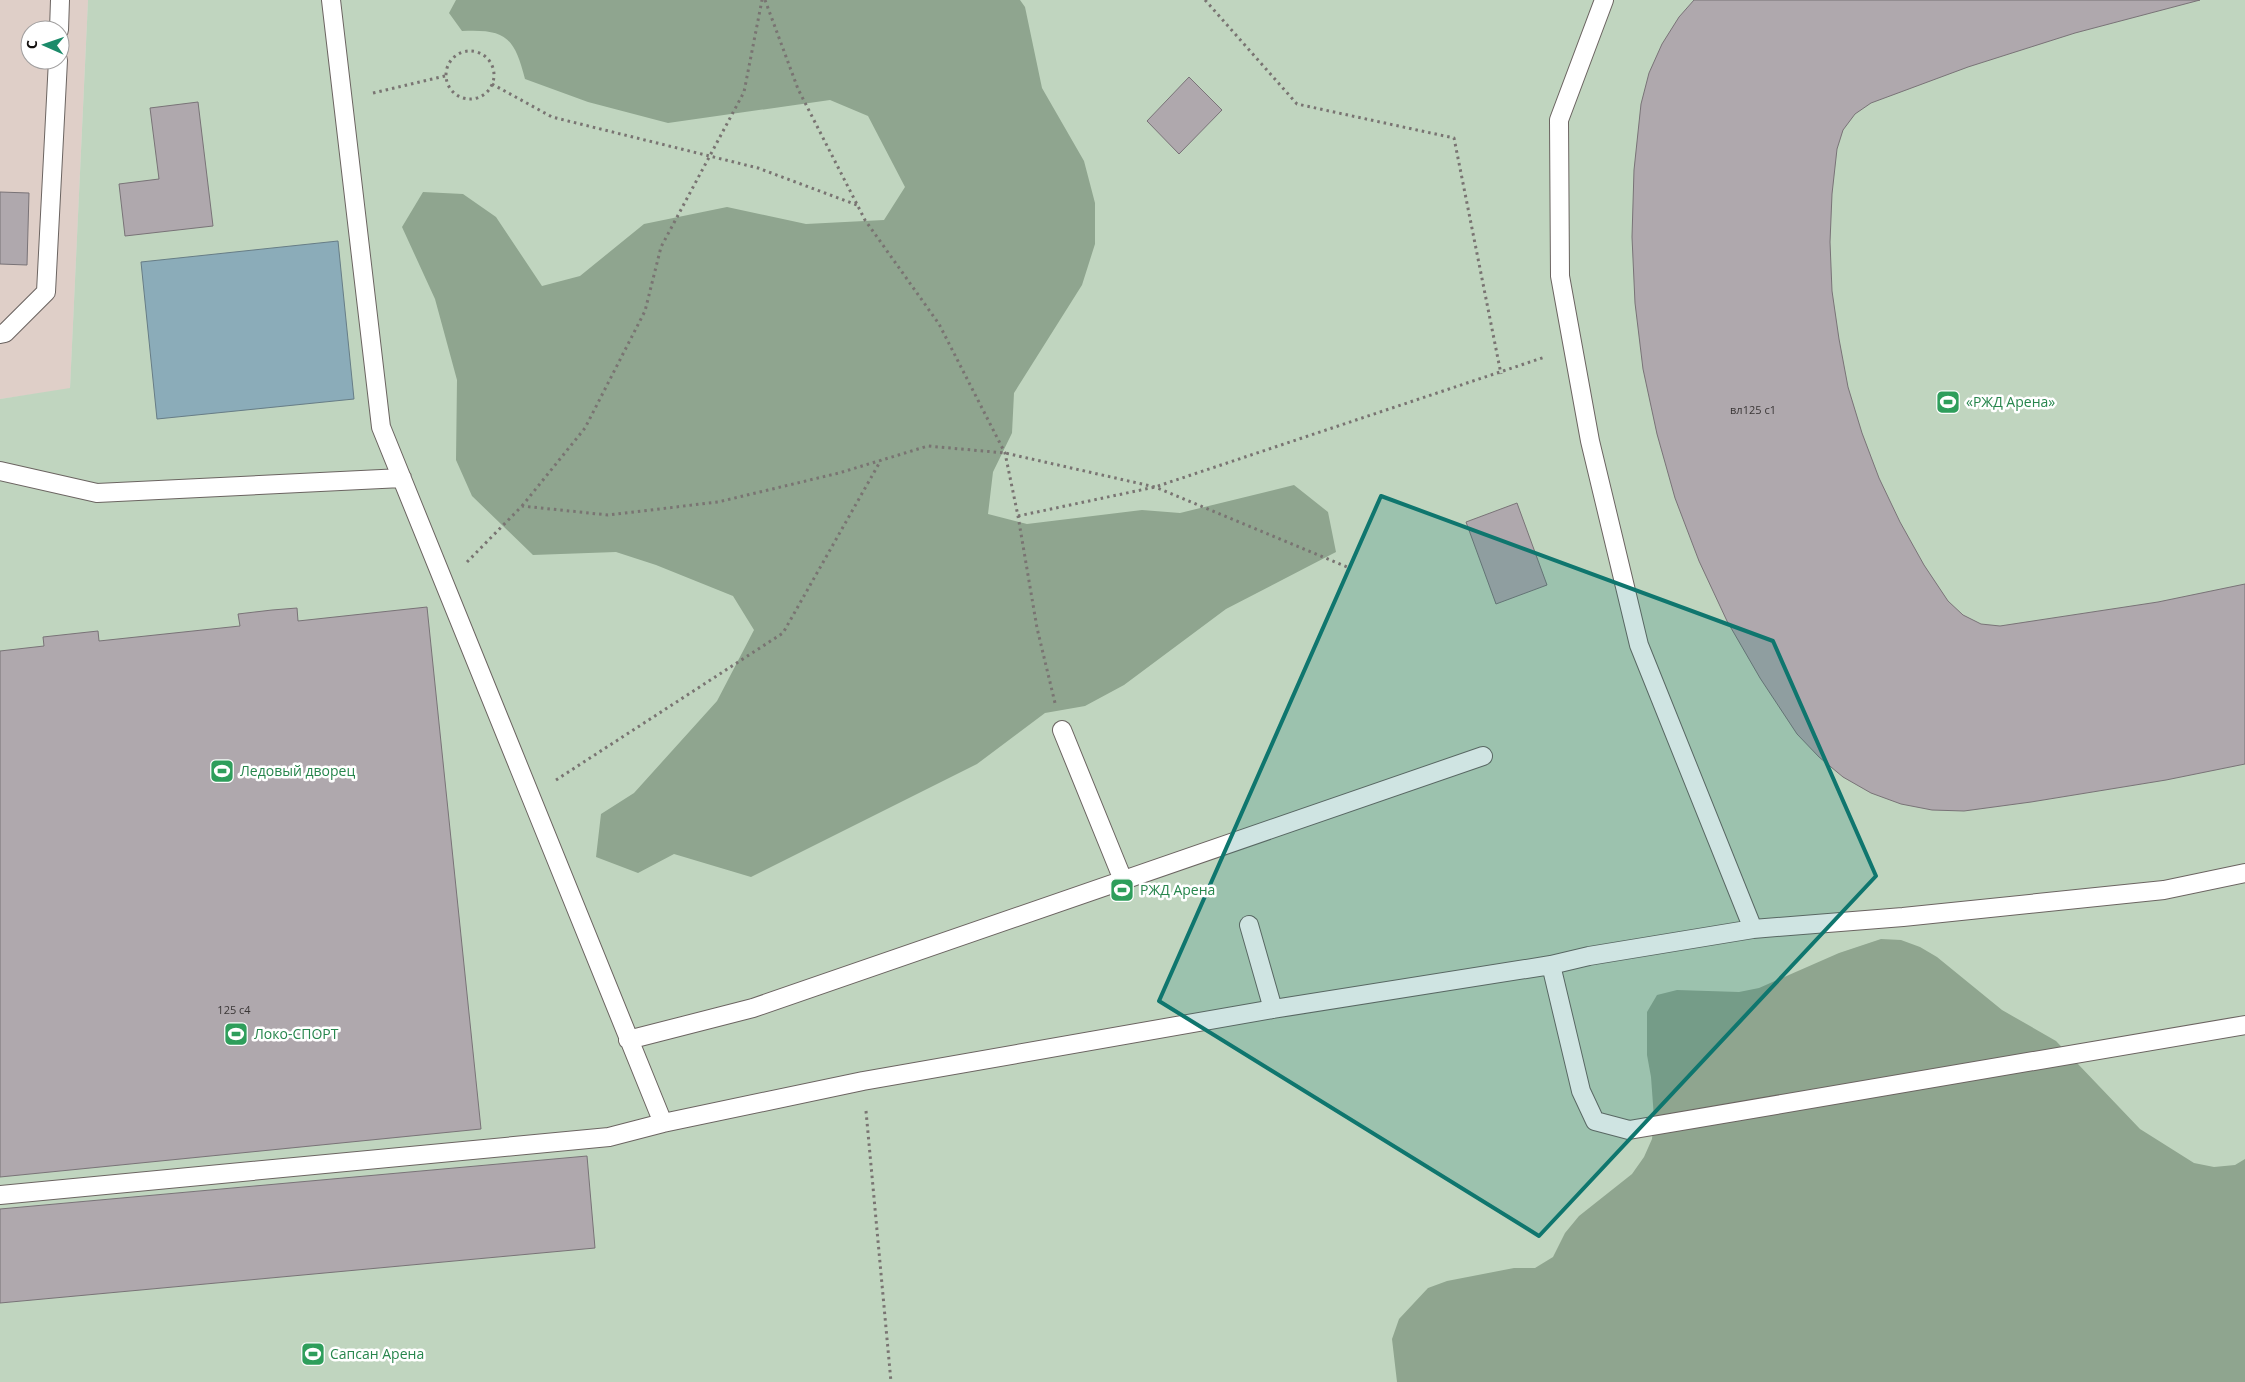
<svg xmlns="http://www.w3.org/2000/svg" width="2245" height="1382" font-family="'Open Sans',sans-serif">
	<rect width="100%" height="100%" fill="#e6ddda"/>
	<path fill="#dfcfc8" fill-rule="evenodd" d="M0 0H88L70 389 0 399ZM30 30H60V60H30Z"/>
	<path fill="#c0d5bf" d="M88 0H2245V1382H0V399L70 388Z"/>
	<path fill="#8fa58f" d="M456 0H1020L1025 7 1042 88 1084 161 1095 203V244L1082 285 1014 393 1012 433 993 472 988 514 1027 524 1142 510 1180 513 1294 485 1328 512 1336 552 1226 609 1124 685 1085 706 1045 713 977 764 751 877 674 854 638 873 596 857 601 814 634 793 717 701 754 630 733 596 656 565 616 552 533 555 472 496 456 460 457 380 435 299 402 227 423 192 463 194 496 217 542 286 580 276 644 224 727 207 806 224 884 220 905 187 868 116 830 100 668 123 588 102 525 79C514 37 506 29 462 31L449 13Z
		M1881 939 1901 940 1920 947 1937 957 2002 1010 2056 1041 2140 1129 2194 1163 2214 1167 2235 1165 2245 1159V1382H1397L1392 1339 1399 1319 1428 1288 1447 1281 1514 1268H1535L1553 1257 1565 1233 1579 1216 1632 1174 1644 1157 1652 1139 1654 1118 1651 1077 1647 1055V1012L1657 995 1677 990 1739 992 1759 988 1839 953Z"/>
	<path fill="#8bacb9" stroke="#677d86" d="M338 241 354 399 157 419 141 262Z"/>
	<path fill="#afa8ad" stroke="#797377" d="M1694 0H2200L2075 33 1968 67 1871 103 1855 114 1843 130 1837 149 1832 194 1830 242 1832 291 1839 339 1848 387 1862 433 1879 478 1900 522 1924 565 1948 601 1963 615 1981 624 2000 626 2158 602 2245 584V764L2166 780 2031 802 1964 811 1932 810 1901 804 1871 793 1843 777 1819 757 1797 734 1760 678 1727 621 1699 561 1675 498 1657 434 1643 369 1635 303 1632 237 1634 170 1641 104 1649 73 1662 44 1679 17Z
		M1189 77 1222 110 1179 154 1147 121Z
		M198 102 213 226 125 236 119 184 159 179 150 108Z
		M0 192 29 193 27 265 0 264Z
		M1517 503 1547 585 1496 604 1466 522Z
		M427 607 481 1129 0 1177V651L44 646 43 637 98 631 99 641 240 626 238 614 272 610 297 608 298 621Z
		M587 1156 595 1248 0 1303V1209Z"/>
	<g fill="none" stroke-linecap="round" stroke-linejoin="round">
		<g stroke="#6b6461" stroke-width="20">
			<path id="lane" d="M331 0 381 427 663 1123 863 1081 1273 1009 1551 965 1589 956 1753 929 1903 917 2164 890 2245 873
				M1604 0 1559 120 1560 276 1590 441 1639 645 1753 929
				M59 30 60 0
				M0 334 5 333 46 292 58 60
				M0 471 97 493 402 478
				M1062 730 1123 880
				M1249 925 1273 1009
				M1551 965 1581 1091 1595 1121 1629 1130 2245 1025
				M628 1040 753 1008 1483 756
				M0 1195 609 1137 663 1123"/>
		</g>
		<path stroke="#797472" stroke-width="3" stroke-dasharray="2.5 4" stroke-linecap="butt" d="M765 0 798 89 865 220 939 324 1005 453 1018 516 1037 628 1055 703
			M1205 0 1297 104 1454 138 1501 374
			M446 75a24 24 0 1 1 48 0a24 24 0 1 1-48 0Z
			M492 84 552 117 758 168 857 205
			M373 93 445 76
			M522 506 585 428 645 311 661 247 744 92 762 0
			M1018 516 1155 487 1545 357
			M467 562 522 506 608 515 718 502 839 473 928 446 1005 453 1155 487 1347 567
			M556 780 783 633 881 460
			M866 1111 891 1382"/>
		<use href="#lane" stroke="#fff" stroke-width="18"/>
	</g>
	<path fill="#0f766e" fill-opacity="0.2" stroke="#0f766e" stroke-width="4" stroke-linejoin="round" d="M1381 496 1773 641 1876 876 1539 1236 1159 1001Z"/>
	<defs>
		<g id="stadium-square" transform="scale(1.25)"><rect x="-9" y="-9" width="18" height="18" rx="4" fill="#2e9e5b" stroke="#fff"/><path d="M0-5a6.5 5 0 1 0 0 10a6.5 5 0 1 0 0-10ZM-3.5-1.8h7v3.6h-7Z" fill="#fff"/></g>
	</defs>
	<g fill-rule="evenodd">
		<use href="#stadium-square" x="1948" y="402"/>
		<use href="#stadium-square" x="222" y="771"/>
		<use href="#stadium-square" x="1122" y="890"/>
		<use href="#stadium-square" x="236" y="1034"/>
		<use href="#stadium-square" x="313" y="1354"/>
	</g>
	<g text-anchor="middle" stroke-width="5" stroke-linejoin="round" paint-order="stroke">
		<g font-size="11" fill="#3a3636">
			<text x="1753" y="414">вл125 с1</text>
			<text x="234" y="1014">125 с4</text>
		</g>
		<g font-size="14" fill="#27864d" stroke="#fff" text-anchor="start">
			<text x="1966" y="407">«РЖД Арена»</text>
			<text x="240" y="776">Ледовый дворец</text>
			<text x="1140" y="895">РЖД Арена</text>
			<text x="254" y="1039">Локо-СПОРТ</text>
			<text x="330" y="1359">Сапсан Арена</text>
		</g>
	</g>
	<g transform="translate(45 45) rotate(272)"><circle r="24" fill="#ffffff" stroke="#a19f9f"/>
	<path d="M0-4L9 19L0 12L-9 19Z" fill="#1c8b6a"/>
	<text y="-8" font-size="14" font-weight="bold" text-anchor="middle" fill="#13100f">С</text>
	</g>
</svg>
